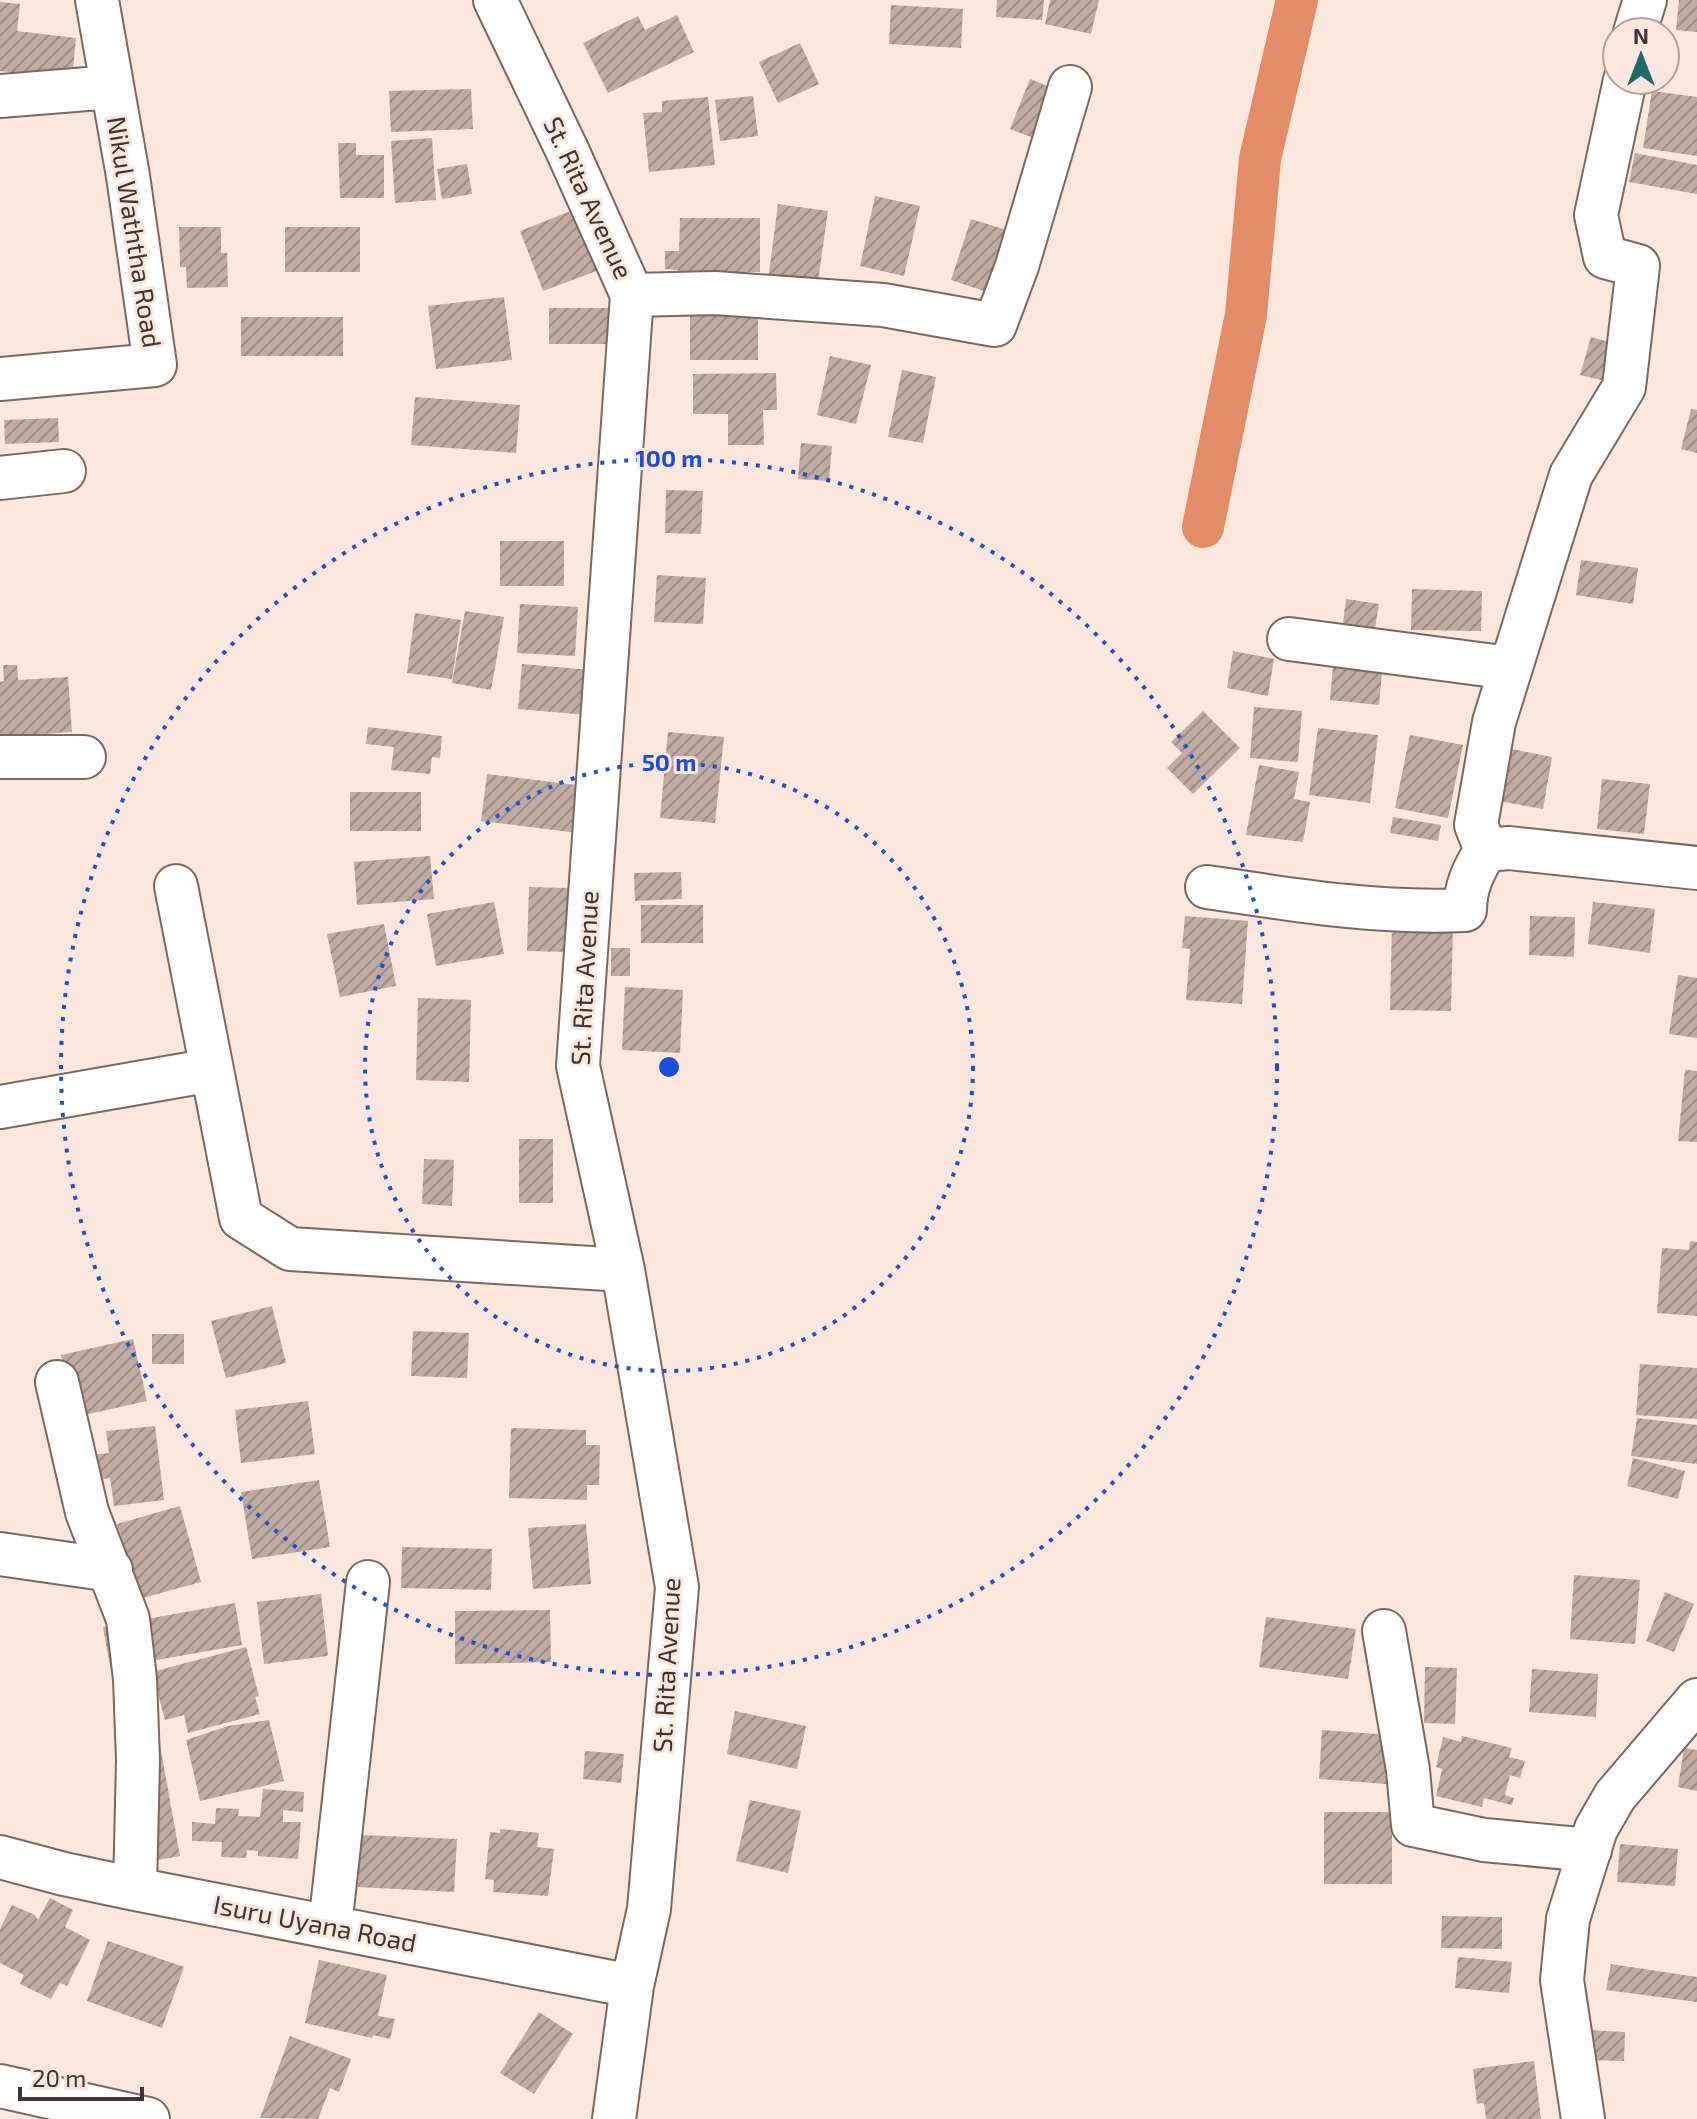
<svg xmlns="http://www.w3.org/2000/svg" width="1697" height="2119" font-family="'Exo 2',sans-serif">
	<defs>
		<pattern id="building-hatch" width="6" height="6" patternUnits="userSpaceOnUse" patternTransform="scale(2)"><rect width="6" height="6" fill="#c0aba3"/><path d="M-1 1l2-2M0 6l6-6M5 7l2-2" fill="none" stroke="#9d8c85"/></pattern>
	</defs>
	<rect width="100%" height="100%" fill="#fce7de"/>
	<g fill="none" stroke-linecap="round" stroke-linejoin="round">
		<path stroke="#e28d68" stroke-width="42" d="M1203 527 1246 315 1260 159 1297 0"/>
	</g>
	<path fill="url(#building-hatch)" d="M997 0H1044L1042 20 996 17Z
		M1050 0H1099L1091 34 1045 24Z
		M1679 0H1697V32L1676 30Z
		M0 2 20 4 17 31 76 38 72 79 0 71Z
		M891 5 963 9 961 48 889 44Z
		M677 15 694 52 608 93 583 43 638 16 645 30Z
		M800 43 819 84 778 103 759 62Z
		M1030 79 1060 91 1041 141 1010 129Z
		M471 89 473 129 391 132 389 91Z
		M1652 91 1697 97V156L1643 148Z
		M753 96 758 136 720 141 715 100Z
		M708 97 715 165 649 172 643 113 662 112V101Z
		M432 138 436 200 395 203 391 141Z
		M338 143H356V155H384V198H340Z
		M1635 153 1697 165V194L1629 182Z
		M467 164 472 194 442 199 437 169Z
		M875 196 920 206 904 276 860 266Z
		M778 204 828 211 817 288 768 281Z
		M576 209 599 270 543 291 520 231Z
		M680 218H760V272H678V270L665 269V251H679Z
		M971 219 1010 231 990 293 951 280Z
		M179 227H221V253H227L228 287 187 288 186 267H180Z
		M285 227H360V272H285Z
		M504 297 512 360 436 369 428 306Z
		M549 308H614V344H549Z
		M690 309H758V360H690Z
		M241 317H343V356H241Z
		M1591 337 1616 344 1605 381 1580 375Z
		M830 356 871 365 856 424 817 415Z
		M902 370 936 377 923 443 888 437Z
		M776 373 777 410H763L764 445H728V414H693V374Z
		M415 397 520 405 516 453 411 445Z
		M1691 409 1697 410V453L1681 449Z
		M58 418 59 442 5 444 4 420Z
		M801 443 832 446 829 481 798 479Z
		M666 490 703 491 701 534 665 533Z
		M500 541H564V586H500Z
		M1581 560 1638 568 1633 604 1576 595Z
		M657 575 706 578 703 624 654 622Z
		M1412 589 1482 591 1481 631 1411 630Z
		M1346 599 1379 604 1375 628 1343 623Z
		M520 604 578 607 575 656 517 653Z
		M465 611 504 617 491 690 452 683Z
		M415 613 461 620 452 679 407 673Z
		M1233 651 1274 659 1268 696 1227 688Z
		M522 664 603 671 599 716 518 709Z
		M3 665H17L18 680 68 677 72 732 0 737V682L4 681Z
		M1333 667 1382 673 1379 705 1330 700Z
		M1254 707 1302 711 1298 762 1250 758Z
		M1203 711 1240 748 1193 794 1167 768 1182 753 1171 742Z
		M368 727 442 736 440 758 432 757 430 774 391 770 394 747 366 744Z
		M1318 728 1378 735 1370 803 1309 795Z
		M668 732 724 737 715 823 660 818Z
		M1410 735 1463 745 1448 818 1395 808Z
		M1502 747 1552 757 1543 809 1493 800Z
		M1259 765 1299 772 1294 799 1310 802 1303 842 1246 835Z
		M487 774 592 787 586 834 481 821Z
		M1602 779 1650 784 1644 834 1597 829Z
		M350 792H421V831H350Z
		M1393 817 1441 825 1438 841 1390 833Z
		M430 856 434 899 357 905 354 862Z
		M681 872 682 899 635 901 634 873Z
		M529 887 569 888 568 952 527 951Z
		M494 902 504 954 436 966 427 914Z
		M1593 902 1655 909 1650 953 1588 944Z
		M641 905H703V943H641Z
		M1185 916 1248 921 1242 1004 1186 1000 1190 949 1182 948Z
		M1530 916 1575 917 1574 957 1529 955Z
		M1392 923 1453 924 1451 1011 1390 1010Z
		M384 924 396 986 340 997 327 934Z
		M611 948H630V976H611Z
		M1678 975 1697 978V1038L1669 1034Z
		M625 987 683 990 680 1053 622 1050Z
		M418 998 471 1000 469 1082 416 1080Z
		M1685 1070 1697 1071V1142L1678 1141Z
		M519 1139H553V1203H519Z
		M424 1159 454 1160 452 1206 422 1204Z
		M1690 1241 1697 1242V1316L1657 1313 1662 1248 1689 1250Z
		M272 1306 286 1363 226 1378 211 1321Z
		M413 1331 469 1333 467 1378 411 1376Z
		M152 1334H184V1364H152Z
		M133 1339 147 1401 75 1417 61 1355Z
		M1640 1364 1697 1368V1419L1636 1415Z
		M308 1401 315 1454 241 1463 235 1410Z
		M1637 1418 1697 1425V1464L1631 1456Z
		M155 1426 164 1500 114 1506 110 1478 86 1481 83 1456 109 1453 106 1431Z
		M511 1428 586 1430V1445H600L599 1485H587V1500L509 1498Z
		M1633 1458 1685 1471 1678 1499 1627 1486Z
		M319 1480 330 1547 252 1559 241 1492Z
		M180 1506 201 1582 139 1599 99 1545 122 1539 117 1524Z
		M586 1524 591 1584 533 1589 528 1528Z
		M402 1547 492 1549 491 1590 401 1588Z
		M1574 1575 1640 1580 1635 1644 1570 1639Z
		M1665 1592 1694 1604 1674 1652 1646 1641Z
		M321 1594 328 1656 264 1664 257 1602Z
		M235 1603 242 1645 145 1662 180 1856 146 1862 103 1627Z
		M550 1610 551 1662 455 1664V1611Z
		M1266 1617 1356 1629 1348 1679 1259 1667Z
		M246 1647 259 1696 255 1697 260 1714 188 1733 184 1715 165 1720 152 1672Z
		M1425 1667 1457 1668 1455 1724 1424 1723Z
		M1532 1669 1598 1674 1596 1717 1529 1712Z
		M735 1711 806 1726 797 1769 727 1754Z
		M269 1720 284 1781 200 1801 186 1740 228 1726Z
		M1322 1730 1390 1735 1387 1784 1319 1779Z
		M1462 1736 1512 1748 1509 1757 1525 1761 1520 1778 1510 1775 1505 1795 1514 1798 1512 1805 1484 1798 1482 1807 1436 1796 1442 1769 1436 1767 1443 1737 1461 1742Z
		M1684 1748 1697 1750V1791L1678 1787Z
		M585 1751 624 1754 621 1783 583 1779Z
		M263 1789 304 1792 303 1812 283 1810V1822H301L298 1859 258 1856V1851L247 1850 246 1858 221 1857 222 1842 192 1841V1822L215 1824 216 1808 239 1809 238 1816 260 1817Z
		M750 1800 801 1811 788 1873 736 1861Z
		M1324 1812H1392V1884H1324Z
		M500 1829 539 1833 537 1847 554 1849 548 1896 493 1892 494 1880 485 1879 490 1832 500 1833Z
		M361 1835 457 1839 454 1892 358 1887Z
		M1620 1844 1678 1849 1675 1886 1617 1882Z
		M50 1898 73 1910 65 1927 90 1940 67 1986 60 1983 51 1999 20 1984 24 1975 0 1963V1929L12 1905 35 1915 38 1920Z
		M1442 1916 1502 1917V1949L1441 1948Z
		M108 1941 184 1967 162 2028 87 2001Z
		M1458 1957 1512 1962 1509 1993 1455 1988Z
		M319 1960 387 1975 378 2016 395 2019 390 2039 373 2035 372 2038 305 2023Z
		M1611 1964 1697 1977V2002L1606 1990Z
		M539 2012 573 2034 534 2094 500 2073Z
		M1589 2030 1625 2032 1624 2061 1588 2060Z
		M290 2036 351 2059 339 2092 330 2088 318 2119 260 2118Z
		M1534 2061 1541 2119H1486L1484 2103 1477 2104 1473 2069Z"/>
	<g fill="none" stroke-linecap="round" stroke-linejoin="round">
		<g stroke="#7b6860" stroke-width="46">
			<path id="minor" d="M495 0 567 150 632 295 578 1066 623 1270 677 1587 649 1909 632 1986 614 2119
				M1635 32 1645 0
				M0 96 112 87
				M632 295 715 293 883 305 995 325 1017 266 1070 87
				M0 379 155 365 128 176 97 0
				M0 478 64 471
				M1289 639 1510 668
				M0 757H84
				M1486 850 1476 825 1494 722 1571 475 1624 387 1638 266 1605 257 1596 215 1625 80
				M176 886 241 1218 290 1249 623 1270
				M1207 887C1293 900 1378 914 1465 910 1465 887 1474 869 1486 850L1509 848 1697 868
				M0 1107 212 1070
				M57 1382 87 1512 128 1619 135 1679 138 1760 135 1889
				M0 1554 111 1570
				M1384 1631 1408 1770 1413 1825 1484 1840 1590 1850
				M0 1857 64 1874 135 1889 632 1986
				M330 1927 368 1582
				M0 2086 148 2119
				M1583 2119 1562 1980 1568 1919 1596 1829 1615 1796 1697 1700"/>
		</g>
		<use href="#minor" stroke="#fff" stroke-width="42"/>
	</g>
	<g fill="none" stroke="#1d4ed8" stroke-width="4" stroke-dasharray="4 8">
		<circle cx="669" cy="1067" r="304"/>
		<circle cx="669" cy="1067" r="608"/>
	</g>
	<g text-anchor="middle" stroke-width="6" stroke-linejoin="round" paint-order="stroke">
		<g font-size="26" fill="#3d3531" stroke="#fce7de">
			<text transform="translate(588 198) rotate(65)" y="9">St. Rita Avenue</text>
			<text transform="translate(134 232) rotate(81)" y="9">Nikul Waththa Road</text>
			<text transform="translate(585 978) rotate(-87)" y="9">St. Rita Avenue</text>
			<text transform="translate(667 1665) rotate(-87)" y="9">St. Rita Avenue</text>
			<text transform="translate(315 1924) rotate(11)" y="9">Isuru Uyana Road</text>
		</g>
	</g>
	<circle cx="669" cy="1067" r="12" fill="#1d4ed8" stroke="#fce7de" stroke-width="4"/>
	<g font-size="24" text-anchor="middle" font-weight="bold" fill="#1d4ed8" stroke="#fce7de" stroke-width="6" stroke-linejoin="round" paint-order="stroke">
		<text x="669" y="467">100 m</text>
		<text x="669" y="771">50 m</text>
	</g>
	<g transform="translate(1641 56)"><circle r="38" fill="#fce7de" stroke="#b0a099" stroke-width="2"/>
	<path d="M0-6L14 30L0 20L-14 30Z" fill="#1f6b6a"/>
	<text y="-12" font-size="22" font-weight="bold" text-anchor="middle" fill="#3d3531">N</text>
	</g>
	<path d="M20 2087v12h122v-12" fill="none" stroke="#3d3531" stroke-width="4"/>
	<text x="32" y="2087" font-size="24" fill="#3d3531" stroke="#fce7de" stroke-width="6" paint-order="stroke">20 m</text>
</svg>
